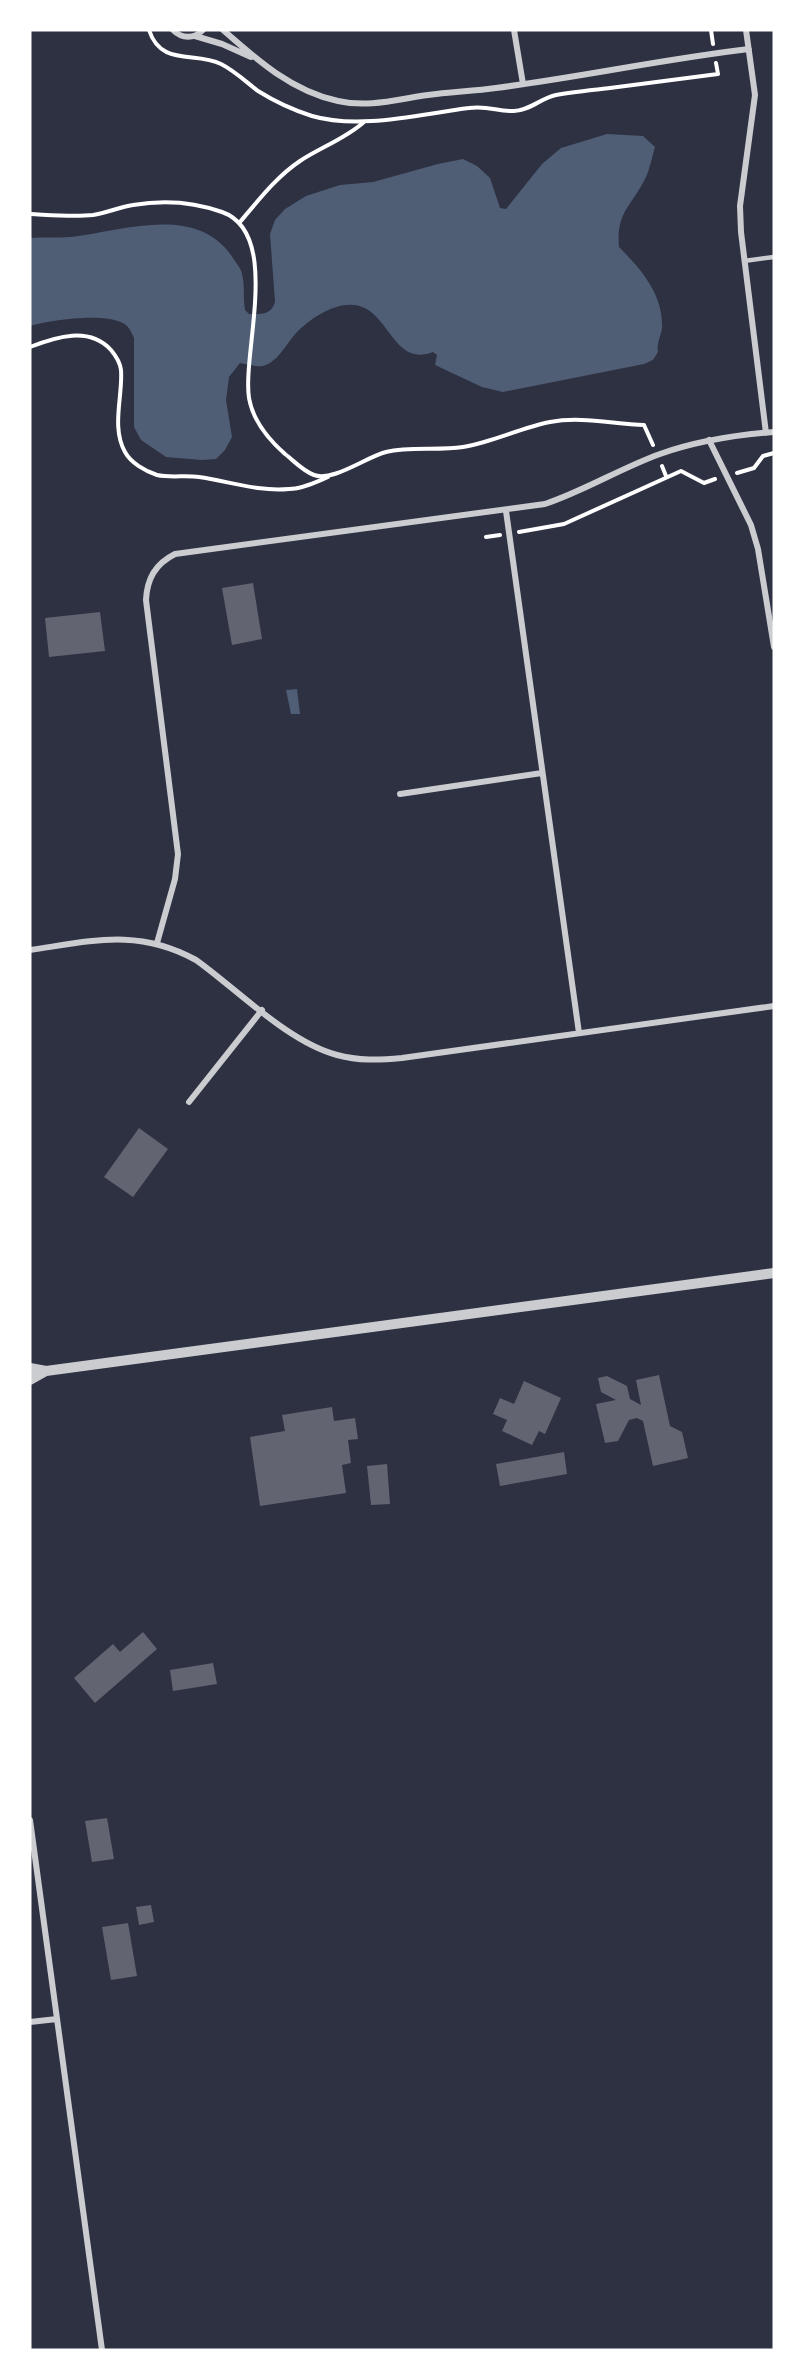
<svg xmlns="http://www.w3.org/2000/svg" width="804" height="2380" font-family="Arial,sans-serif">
	<rect width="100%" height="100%" fill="#2d3142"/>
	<path fill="#4f5d75" d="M607 134 643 136 655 147C652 157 650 169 645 179 631 207 616 212 619 247 640 268 662 293 662 324 663 334 656 341 658 352L653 360 644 364 503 392 482 387 435 365 437 355 433 352C390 369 389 301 347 305 330 306 312 318 299 330 288 340 279 362 263 366 256 367 247 364 240 363L229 377 226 400 232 437 225 450 216 459 202 460 166 457 141 440 134 427V338C132 334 130 329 127 326 111 311 50 320 30 326V238C44 237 58 238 71 237 124 231 197 203 233 258 236 263 241 268 242 274 245 285 243 298 245 310L249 314C262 314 271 315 275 302L270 234 275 220 285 209 306 196 340 185 373 182 438 164 463 159 477 166 490 178 500 208 506 209 542 164 561 148Z
		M297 689 300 714H291L286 690Z"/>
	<path fill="#626471" d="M253 583 262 639 232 645 222 588Z
		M100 612 105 651 49 657 45 618Z
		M139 1128 168 1149 133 1197 104 1177Z
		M659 1375 670 1426 682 1432 688 1458 653 1466 643 1421 637 1418 629 1420 618 1441 605 1443 596 1404 616 1400 601 1392 598 1378 607 1376 627 1386 630 1399 641 1405 636 1380Z
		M524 1381 561 1398 545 1434 539 1431 532 1445 502 1431 507 1420 493 1414 500 1398 514 1404Z
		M332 1407 334 1421 355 1418 358 1439 348 1440 351 1463 342 1465 346 1493 260 1506 250 1437 285 1431 282 1415Z
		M564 1452 567 1474 500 1486 496 1464Z
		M387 1464 390 1504 371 1505 367 1466Z
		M143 1632 157 1649 95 1703 74 1678 113 1644 120 1652Z
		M213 1663 217 1684 173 1691 170 1670Z
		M107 1818 114 1859 92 1862 85 1821Z
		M151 1905 154 1922 139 1925 136 1907Z
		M128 1923 137 1976 111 1980 102 1927Z"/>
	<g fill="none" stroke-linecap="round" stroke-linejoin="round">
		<path stroke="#fff" stroke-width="4" d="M149 30C161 67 195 51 221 64 235 71 246 82 258 91 274 101 293 110 312 116 360 130 420 114 469 108 488 105 498 112 514 111 529 111 541 98 556 95 573 92 592 90 610 88 646 83 682 79 718 74L716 63
			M711 30 713 44
			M30 214C51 215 73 217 93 215 107 213 119 207 133 205 162 200 194 202 222 212 282 233 242 352 249 398 253 421 268 439 285 454 294 461 303 471 314 475 333 482 366 457 386 452 411 446 438 451 463 447 493 442 520 428 550 422 581 416 613 424 644 425L653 445
			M240 222C258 201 276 177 300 161 321 147 345 139 364 122
			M30 347C56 337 89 326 111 350 116 356 120 362 121 370 123 396 111 427 125 452 131 463 145 471 157 475 170 478 185 475 199 477 228 481 258 492 289 489 302 489 316 482 328 477
			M662 466 666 476
			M737 473 754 468 763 456 774 453
			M519 532 564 524 681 471 704 483 715 479
			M486 537 500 535"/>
		<path stroke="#caccd0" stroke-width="4.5" d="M744 261 774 257"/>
		<path stroke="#caccd0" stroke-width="6" d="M173 30C182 39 194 39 203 30
			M223 30C257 60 292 91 338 101 369 108 398 99 428 95 451 92 474 91 496 88 581 77 664 59 749 49
			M514 30 523 84
			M746 30 755 95 740 206 741 232 766 433
			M195 36 222 44 251 57
			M709 440 751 525 758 549 774 647
			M506 511 579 1033
			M400 794 542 773
			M157 943 175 879 178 854 146 600C147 579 155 564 175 554L545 504C584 491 621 468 660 454 697 441 735 435 774 432
			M30 950C92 941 138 928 196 960 238 990 288 1042 337 1055 358 1061 380 1060 402 1058L774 1006
			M189 1102 262 1010
			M30 1820 102 2350
			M30 2022 57 2019"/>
		<path stroke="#caccd0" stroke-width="10" d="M30 1368 46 1371 774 1273
			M30 1380 46 1371"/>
	</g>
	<rect width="804" height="2380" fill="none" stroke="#ffffff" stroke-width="63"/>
</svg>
